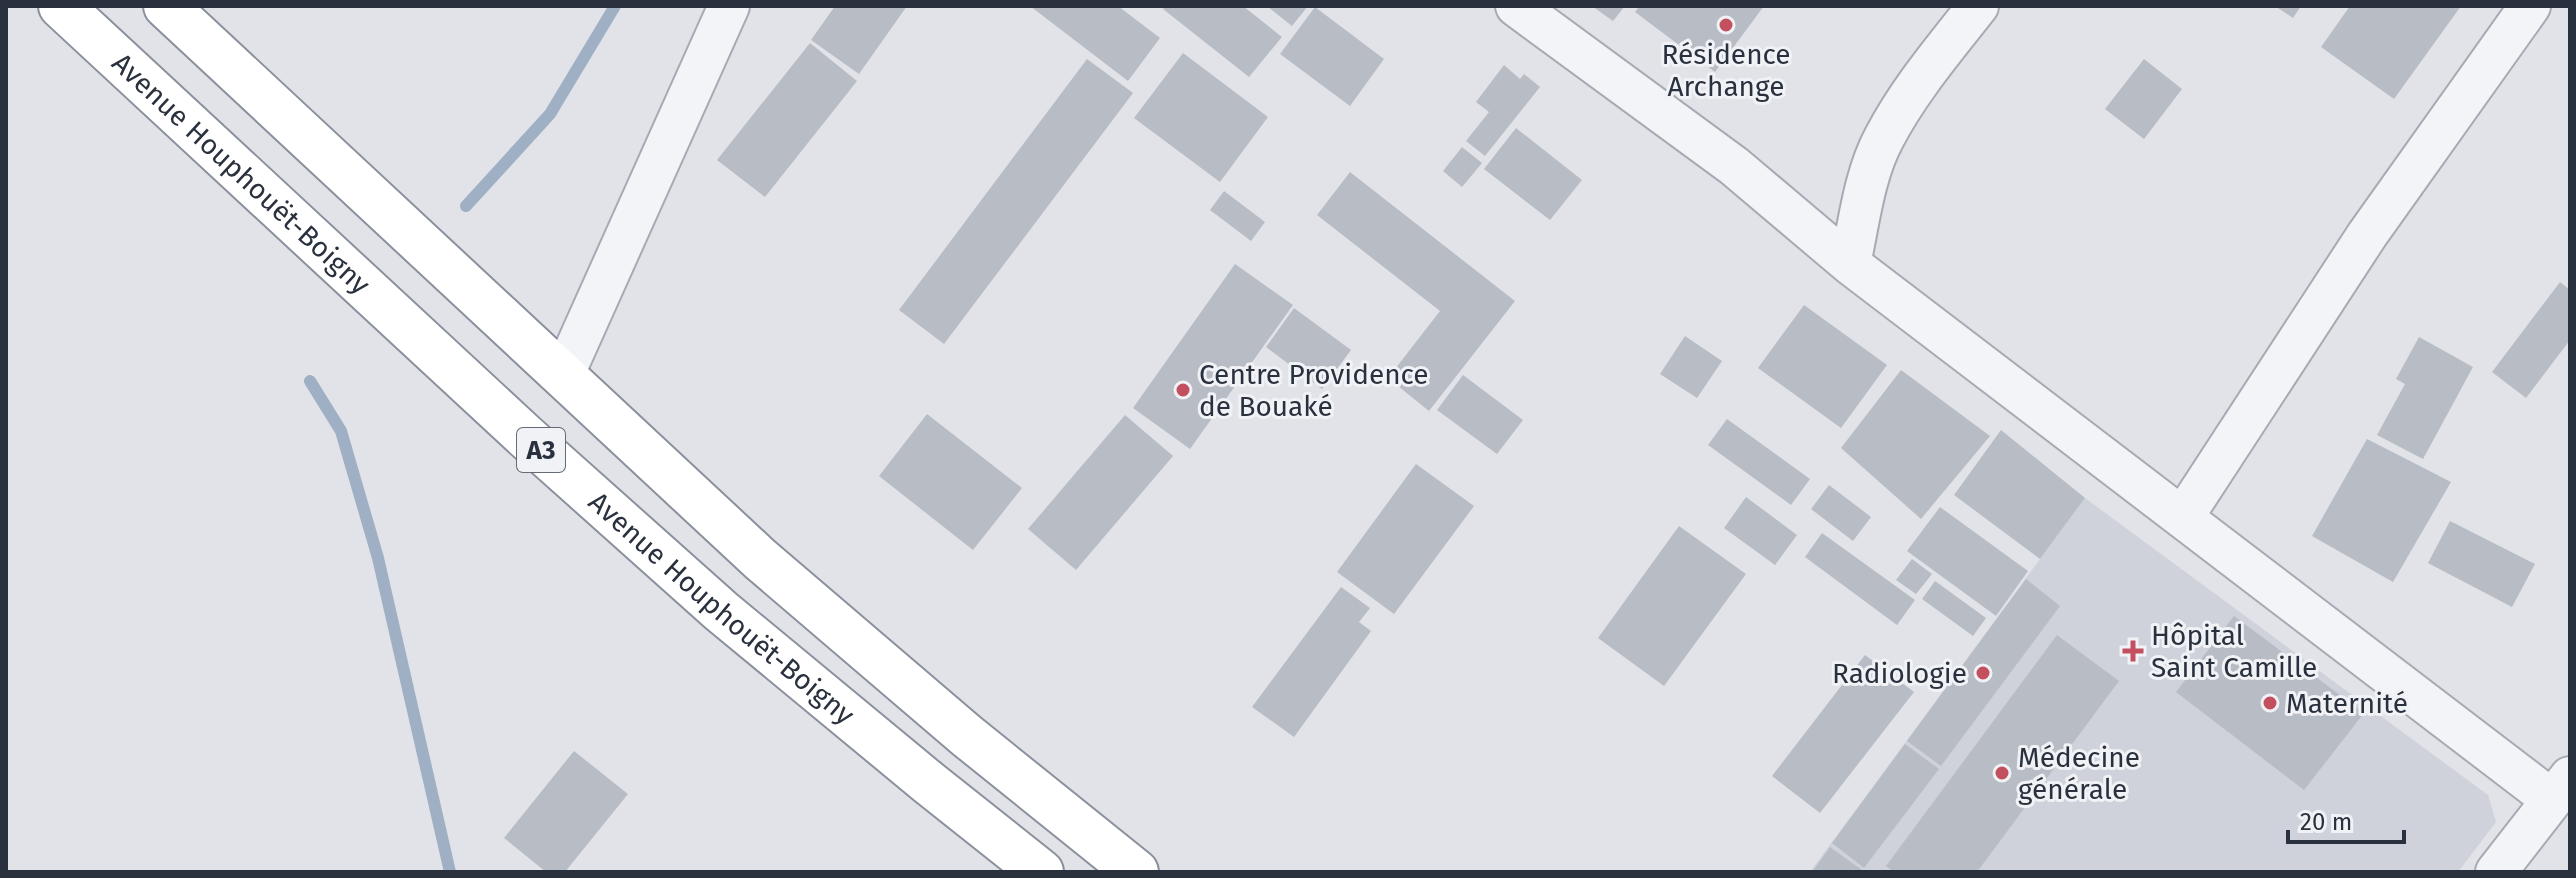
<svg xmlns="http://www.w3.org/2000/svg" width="2576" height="878" font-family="'Fira Sans',sans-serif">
	<rect width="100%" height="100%" fill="#e1e3e8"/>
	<path fill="#cfd2da" d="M2085 498 2488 795 2496 822 2458 872H1810Z"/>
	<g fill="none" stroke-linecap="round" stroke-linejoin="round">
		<path stroke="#9fb0c5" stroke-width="12" d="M466 206 550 114 615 6
			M310 381 341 431 378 558 450 872"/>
	</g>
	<path fill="#b8bcc4" d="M835 6H907L859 74 811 40Z
		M1030 6H1118L1160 38 1128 81Z
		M1165 6H1243L1282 37 1249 77 1163 9Z
		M1267 6H1308L1292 26Z
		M1592 6H1625L1613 21Z
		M1640 6H1764L1715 72 1635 12Z
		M2275 6H2301L2293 18Z
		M2350 6H2461L2394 99 2321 47Z
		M1315 7 1384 59 1350 106 1280 54Z
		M810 43 857 81 765 197 717 160Z
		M1183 53 1268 117 1220 182 1134 118Z
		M1087 59 1133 93 944 344 899 310Z
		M2144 59 2182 89 2144 139 2105 109Z
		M1504 65 1520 79 1524 74 1540 87 1485 156 1466 141 1489 112 1476 102Z
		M1516 128 1582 180 1550 220 1484 169Z
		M1462 147 1482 163 1462 187 1443 171Z
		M1350 172 1515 301 1429 411 1388 378 1440 311 1317 215Z
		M1224 191 1265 222 1251 241 1210 210Z
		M1235 264 1293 305 1190 449 1133 408Z
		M2560 282 2570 290V340L2526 398 2492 372Z
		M1804 305 1887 365 1841 428 1758 368Z
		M1294 308 1351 350 1322 389 1266 347Z
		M1685 336 1722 361 1697 398 1660 374Z
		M2419 337 2473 367 2423 459 2377 435 2405 384 2396 379Z
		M1901 370 1990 436 1921 519 1841 448Z
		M1463 375 1523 420 1497 454 1437 410Z
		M927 414 1022 488 973 550 879 476Z
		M1125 415 1173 456 1076 570 1028 529Z
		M1727 419 1810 479 1791 505 1708 445Z
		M2001 430 2085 498 2040 559 1954 495Z
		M2367 439 2451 482 2393 582 2312 536Z
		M1416 464 1474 506 1394 614 1337 572Z
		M1829 485 1871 517 1853 541 1811 509Z
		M1746 497 1797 535 1775 565 1724 528Z
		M1940 507 2028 571 1996 616 1907 551Z
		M2450 521 2535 564 2512 607 2428 563Z
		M1679 526 1746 574 1664 686 1598 638Z
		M1822 533 1915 600 1897 625 1805 557Z
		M1912 559 1932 574 1916 594 1896 580Z
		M2026 579 2060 606 1941 766 1907 741Z
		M1935 581 1986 618 1973 636 1922 599Z
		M1341 587 1370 608 1359 622 1371 631 1294 737 1252 707Z
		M2234 616 2364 713 2304 790 2176 692Z
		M2057 635 2119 681 1977 872H1894L1886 866Z
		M1865 655 1914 692 1820 813 1772 776Z
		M1905 744 1939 769 1864 868 1832 843Z
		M574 751 628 794 565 872H546L504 838Z
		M1830 847 1862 870 1861 872H1812Z"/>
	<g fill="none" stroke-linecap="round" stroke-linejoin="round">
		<g stroke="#a6aab2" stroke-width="44">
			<path id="street" d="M1516 6 1734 166 1850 264 2551 799
				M1850 264C1859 223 1864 175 1884 138 1909 90 1945 48 1978 6
				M563 376 729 6
				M2183 517 2367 235 2530 6
				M2496 872 2570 777"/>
		</g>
		<g stroke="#89919d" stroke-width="48">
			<g id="highway">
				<path id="s1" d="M61 6 525 436 721 611 929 783 1041 872"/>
				<path d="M166 6 760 559 967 736 1136 872"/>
			</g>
		</g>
		<use href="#street" stroke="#f3f4f7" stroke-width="40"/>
		<use href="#highway" stroke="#fff" stroke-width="44"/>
	</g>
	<g fill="#c2505f" stroke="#f0f2f6" stroke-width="3">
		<circle cx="1726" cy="25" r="8"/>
		<circle cx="1183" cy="390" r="8"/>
		<path d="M2129 639h8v8h8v8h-8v8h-8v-8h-8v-8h8z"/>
		<circle cx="1983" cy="673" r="8"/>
		<circle cx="2270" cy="703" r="8"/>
		<circle cx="2002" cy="773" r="8"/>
	</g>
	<g text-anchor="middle" stroke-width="6" stroke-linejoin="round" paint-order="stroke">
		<rect fill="#f0f2f6" stroke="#656b75" stroke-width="2" x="517" y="428" width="48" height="44" rx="6"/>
		<g font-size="26" font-weight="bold" fill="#2a313e">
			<text x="541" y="459">A3</text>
		</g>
		<g font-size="28" fill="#2a313e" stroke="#f0f2f6" text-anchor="start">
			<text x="1726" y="64" text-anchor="middle">Résidence<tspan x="1726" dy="32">Archange</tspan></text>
			<text x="1199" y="384">Centre Providence<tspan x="1199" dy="32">de Bouaké</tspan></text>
			<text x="2151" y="645">Hôpital<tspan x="2151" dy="32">Saint Camille</tspan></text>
			<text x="1967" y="683" text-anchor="end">Radiologie</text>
			<text x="2286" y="713">Maternité</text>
			<text x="2018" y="767">Médecine<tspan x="2018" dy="32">générale</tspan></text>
		</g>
		<g font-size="28" fill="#2a313e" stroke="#f0f2f6">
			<text dy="10" stroke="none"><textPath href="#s1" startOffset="246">Avenue Houphouët-Boigny</textPath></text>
			<text dy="10" stroke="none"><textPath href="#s1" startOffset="894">Avenue Houphouët-Boigny</textPath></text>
		</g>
	</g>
	<rect width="2576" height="878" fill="none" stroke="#2a313e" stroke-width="16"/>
	<path d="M2288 830v12h116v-12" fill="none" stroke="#2a313e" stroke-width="4"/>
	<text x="2300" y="830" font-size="24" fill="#2a313e" stroke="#f0f2f6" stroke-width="6" paint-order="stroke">20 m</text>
</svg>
